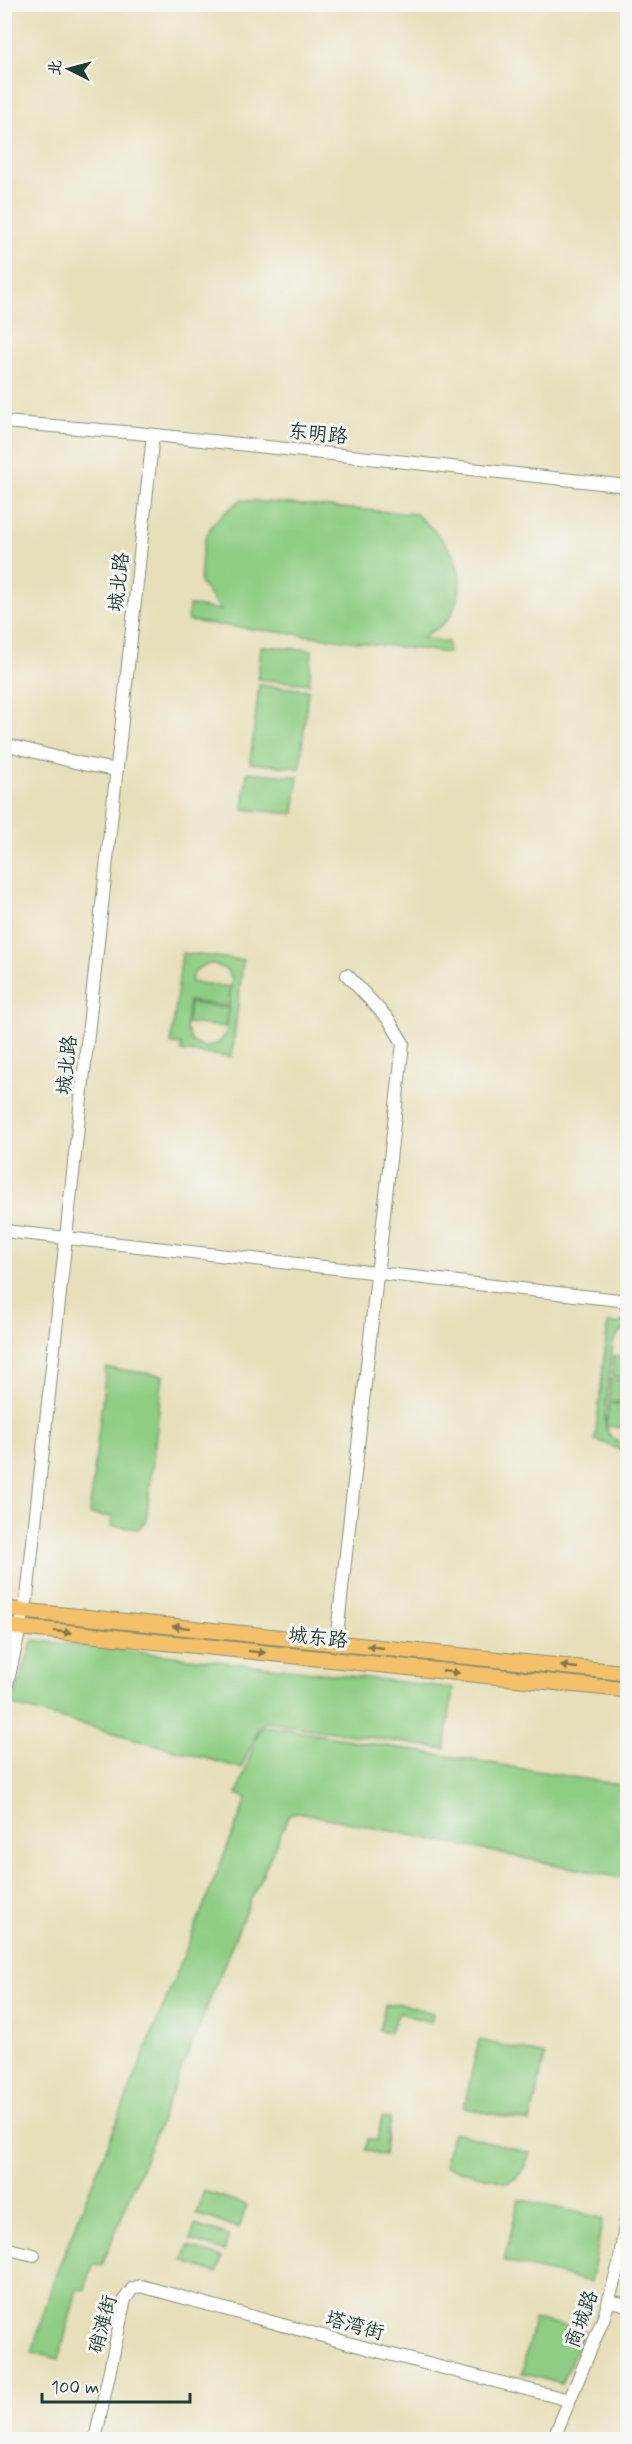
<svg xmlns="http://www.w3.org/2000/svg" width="632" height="2444" font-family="Mynerve,'LXGW WenKai TC',sans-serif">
	<rect width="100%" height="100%" fill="#f6f6f2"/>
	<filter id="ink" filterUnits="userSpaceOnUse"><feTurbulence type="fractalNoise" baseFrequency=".0167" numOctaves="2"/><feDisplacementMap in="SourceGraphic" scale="12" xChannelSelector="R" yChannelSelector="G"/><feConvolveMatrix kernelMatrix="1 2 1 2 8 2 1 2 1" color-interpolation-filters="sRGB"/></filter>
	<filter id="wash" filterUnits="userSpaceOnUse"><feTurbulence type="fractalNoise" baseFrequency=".008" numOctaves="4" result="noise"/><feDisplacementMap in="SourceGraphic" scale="24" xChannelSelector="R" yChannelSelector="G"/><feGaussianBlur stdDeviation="1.35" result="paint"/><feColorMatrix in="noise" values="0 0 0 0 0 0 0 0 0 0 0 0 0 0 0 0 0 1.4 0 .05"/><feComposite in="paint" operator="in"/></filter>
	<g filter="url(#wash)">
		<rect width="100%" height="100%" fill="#e7dfb9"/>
		<path fill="#8ecd83" stroke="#56855c" stroke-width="1.5" fill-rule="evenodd" d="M241 500 416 514C442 536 471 565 456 602 454 607 452 615 448 619 442 627 429 632 421 638L448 642V653L188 621 189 605 221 610 200 583C203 537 202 528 241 500Z
			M261 646 312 650 309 684 258 679Z
			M259 685 308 690 300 768 250 763Z
			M247 772 298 777 294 814 243 809Z
			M182 953 243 960 232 1057 181 1051 182 1045 171 1044ZM214 964 227 970 232 979 226 1033 220 1042 206 1048 192 1042 186 1028 189 1001 228 1006 230 987 191 982C193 969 201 964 214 964Z
			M190 1003 228 1008 225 1027 187 1023Z
			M627 1317V1328L619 1333 613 1343C612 1358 602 1417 606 1428 609 1438 618 1443 627 1444V1451C611 1449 608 1442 595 1440L608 1323 618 1324Z
			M614 1356 627 1357V1378L612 1376Z
			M106 1368 163 1375 146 1521 138 1529 111 1526 112 1517 89 1514Z
			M611 1379 627 1381V1403L609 1401Z
			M609 1403 627 1405V1428L606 1426Z
			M33 1640 453 1688 445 1749 266 1722 259 1728 241 1768 12 1705Z
			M266 1726 627 1786V1879L297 1812 289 1815 245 1913 102 2265 93 2264 85 2290 77 2289 59 2359 32 2352 55 2276 247 1798 237 1794 259 1731Z
			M398 2003 433 2013 431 2022 399 2013 389 2033 379 2031 385 2006Z
			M479 2040 545 2055 530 2122 464 2108Z
			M382 2117 390 2119 384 2155 365 2150 368 2139 377 2141Z
			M453 2132 530 2153C525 2167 521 2177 507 2183L444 2166Z
			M204 2191 247 2205 239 2228 196 2214Z
			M519 2199 603 2218 591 2282 504 2261Z
			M195 2225 229 2236 224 2251 190 2240Z
			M188 2246 222 2258 217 2273 183 2261Z
			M534 2319 584 2330 562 2384 522 2373Z"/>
	</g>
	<g filter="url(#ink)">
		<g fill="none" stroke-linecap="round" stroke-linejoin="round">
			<g stroke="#838e76" stroke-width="14">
				<path id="minor" d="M4 422 137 433 628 486
					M4 744 83 764 117 770
					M4 1231 628 1301
					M336 1643 403 1043 389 1020 347 975
					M4 1698 27 1597 153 435
					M4 2248 34 2255
					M609 2301 628 2305
					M95 2440 125 2299 132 2289 141 2286 381 2352 569 2400
					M553 2440 604 2317 619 2264 628 2207"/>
			</g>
			<g stroke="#838e76" stroke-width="17">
				<path id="major" d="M4 1609 628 1673
					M4 1626 628 1690"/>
			</g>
			<use href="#minor" stroke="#fff" stroke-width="12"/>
			<use href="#major" stroke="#f4c16b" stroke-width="15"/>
		</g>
		<defs><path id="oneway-solid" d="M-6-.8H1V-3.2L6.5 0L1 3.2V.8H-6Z" transform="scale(1.5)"/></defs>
		<g fill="#7f784d">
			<use href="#oneway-solid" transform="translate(181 1627) rotate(-174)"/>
			<use href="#oneway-solid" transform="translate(63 1632) rotate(6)"/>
			<use href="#oneway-solid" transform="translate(375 1647) rotate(-174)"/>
			<use href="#oneway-solid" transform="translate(257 1652) rotate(6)"/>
			<use href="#oneway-solid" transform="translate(569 1667) rotate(-174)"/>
			<use href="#oneway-solid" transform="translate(451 1672) rotate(6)"/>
		</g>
	</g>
	<g text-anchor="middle" stroke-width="6" stroke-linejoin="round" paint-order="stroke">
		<g font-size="20" fill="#1f3d34" stroke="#f6f6f2">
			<text transform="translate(318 433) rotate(6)" y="7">东明路</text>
			<text transform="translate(118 582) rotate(-84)" y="7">城北路</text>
			<text transform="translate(66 1065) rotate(-84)" y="7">城北路</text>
			<text transform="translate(318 1637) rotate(6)" y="7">城东路</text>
			<text transform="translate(581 2319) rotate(-70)" y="7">商城路</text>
			<text transform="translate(102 2324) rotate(-75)" y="7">硝滩街</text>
			<text transform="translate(355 2325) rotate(15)" y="7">塔湾街</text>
		</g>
	</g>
	<rect width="632" height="2444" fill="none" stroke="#f6f6f2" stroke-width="24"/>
	<g transform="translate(69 69) rotate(276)" stroke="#f6f6f2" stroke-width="4.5" paint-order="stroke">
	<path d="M0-4.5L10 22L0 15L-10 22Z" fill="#1f3d34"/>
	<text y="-9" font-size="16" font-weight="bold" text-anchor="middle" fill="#1f3d34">北</text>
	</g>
	<path d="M42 2393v9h148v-9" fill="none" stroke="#1f3d34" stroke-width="3"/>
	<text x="51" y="2393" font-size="18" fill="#1f3d34" stroke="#f6f6f2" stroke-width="4.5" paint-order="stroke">100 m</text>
</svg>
